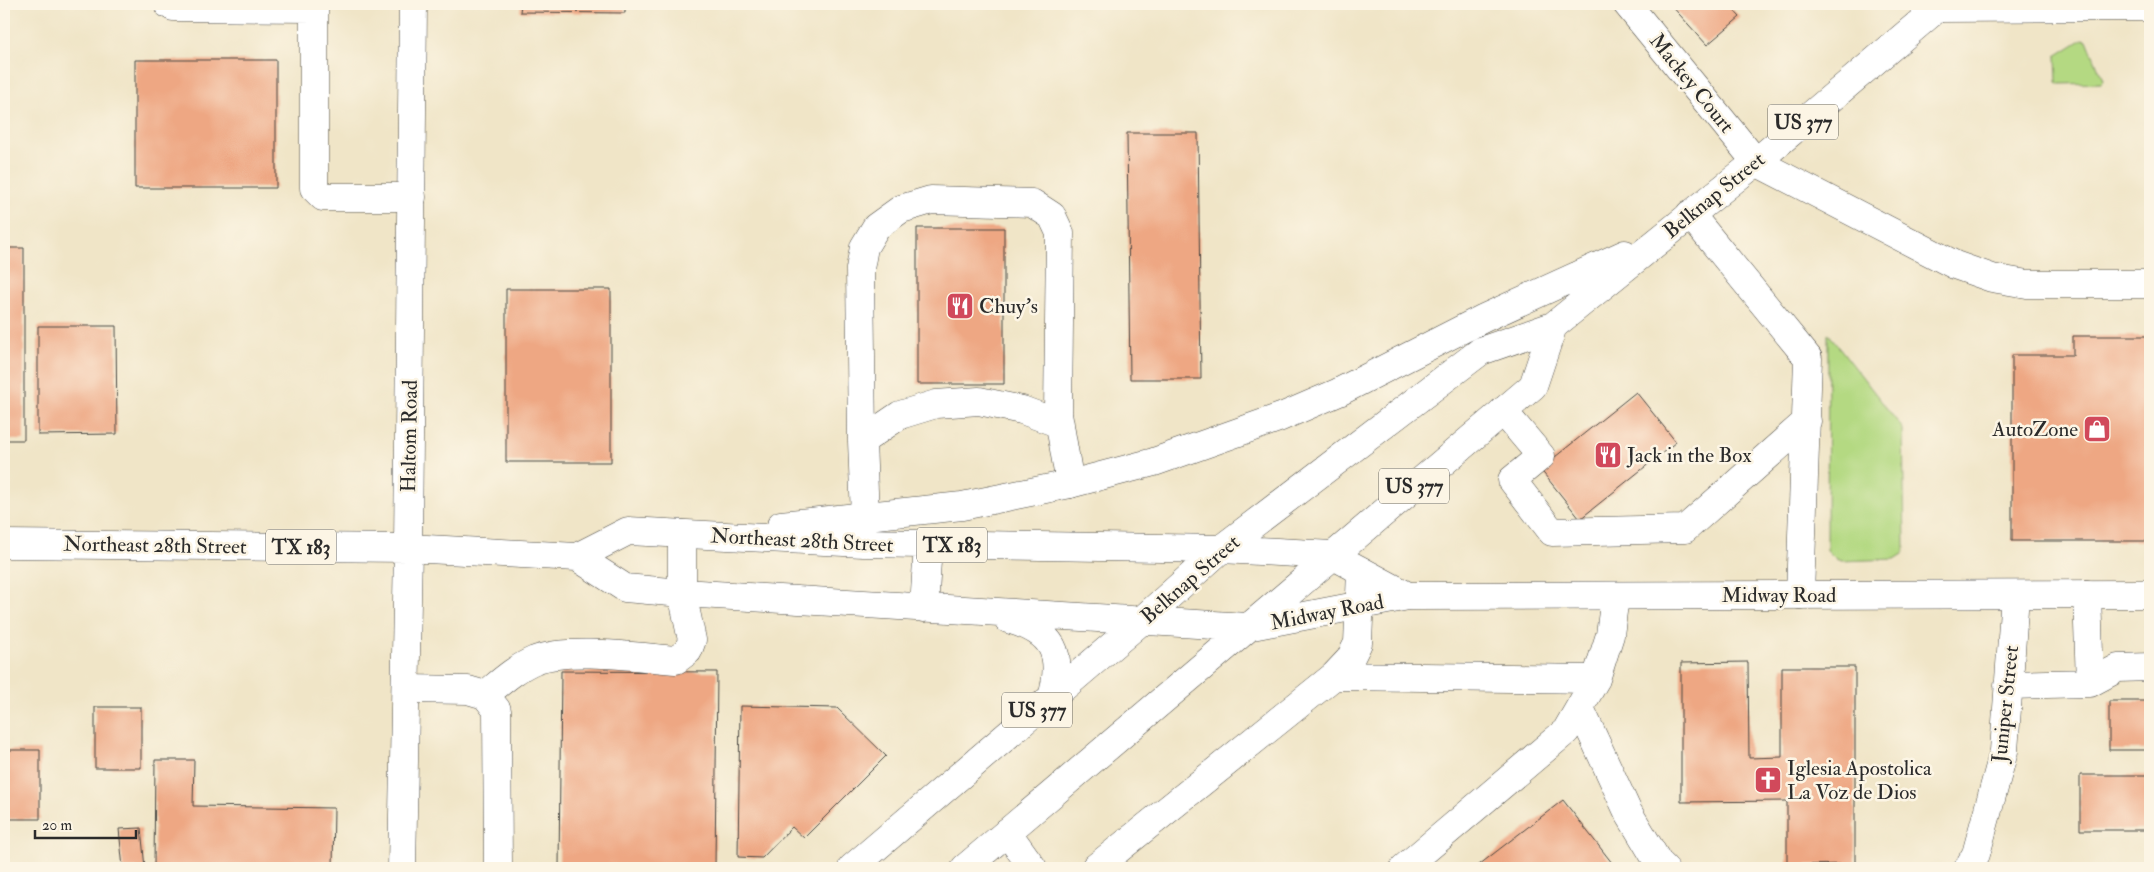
<svg xmlns="http://www.w3.org/2000/svg" width="2154" height="872" font-family="'IM FELL Double Pica',serif">
	<rect width="100%" height="100%" fill="#fcf5e5"/>
	<filter id="ink" filterUnits="userSpaceOnUse"><feTurbulence type="fractalNoise" baseFrequency=".02" numOctaves="2"/><feDisplacementMap in="SourceGraphic" scale="10" xChannelSelector="R" yChannelSelector="G"/><feConvolveMatrix kernelMatrix="1 2 1 2 8 2 1 2 1" color-interpolation-filters="sRGB"/></filter>
	<filter id="wash" filterUnits="userSpaceOnUse"><feTurbulence type="fractalNoise" baseFrequency=".0096" numOctaves="4" result="noise"/><feDisplacementMap in="SourceGraphic" scale="20" xChannelSelector="R" yChannelSelector="G"/><feGaussianBlur stdDeviation="1.12" result="paint"/><feColorMatrix in="noise" values="0 0 0 0 0 0 0 0 0 0 0 0 0 0 0 0 0 1.4 0 .05"/><feComposite in="paint" operator="in"/></filter>
	<g filter="url(#wash)">
		<rect width="100%" height="100%" fill="#f0e5c7"/>
		<path fill="#b4d982" stroke="#708256" d="M2083 39 2087 40 2103 80 2101 83 2060 84 2057 82 2056 56Z
			M1828 333 1903 429 1905 549 1903 554 1895 559 1841 561 1836 559 1827 550Z"/>
		<g id="blocks">
			<path fill="#eea783" d="M521 4H625V13L520 12Z
				M1670 4H1728L1740 17 1707 45Z
				M135 60H276V188H135Z
				M1127 133H1198L1201 379H1130Z
				M917 228H1004V384H917Z
				M4 248H24V440H4Z
				M506 289H611V462H506Z
				M38 326H116L117 434 38 435Z
				M2073 336H2150V541H2012V355H2073Z
				M1636 392 1676 442 1580 519 1540 469Z
				M1748 662 1749 758 1782 757V667H1855V864L1787 865V801L1681 802V663Z
				M561 671 717 672 715 868H559Z
				M2109 701H2150V750H2109Z
				M740 706 837 708 886 756 804 838 792 827 762 858 738 857Z
				M95 707H141V768H95Z
				M4 750H40V819H4Z
				M155 760H194L193 806 334 808 333 868H154Z
				M2080 775H2150V830H2080Z
				M1563 800 1616 868H1475Z
				M141 828 145 868H123L119 829Z"/>
		</g>
	</g>
	<g filter="url(#ink)">
		<use href="#blocks" fill-opacity="0" stroke="#494742" stroke-width="1"/>
		<g fill="none" stroke-linecap="round" stroke-linejoin="round">
			<g stroke="#494742" stroke-width="29">
				<path id="minor" d="M168 4 173 7 313 8
					M314 4V188L323 197H412
					M1627 4 1756 162 1955 265 1992 278 2027 284H2150
					M1937 8 2150 7
					M1690 214 1808 358 1800 595
					M1503 411 1541 456 1512 480 1552 532 1685 529 1807 421
					M862 441 900 415 936 404 979 401 1022 410 1060 424
					M865 517 862 441 860 269 864 247 876 227 901 209 931 200 1032 203 1052 216 1060 233 1058 414 1070 484
					M2087 594 2090 683
					M1334 676 1596 679
					M2008 685 2090 683 2118 668 2150 667
					M406 689 468 690 485 695 497 710 498 868
					M485 695C501 682 516 668 535 660 569 647 638 657 676 660L688 651 692 640 682 593V534
					M1580 708 1628 812 1658 862 1664 868
					M1007 832 1033 868
					M1095 868 1334 676 1350 659 1358 643 1361 571
					M1404 868 1566 731 1596 679 1610 635 1615 596
					M1968 868 1976 854 2004 751 2015 595"/>
			</g>
			<g stroke="#494742" stroke-width="29">
				<path id="major" d="M781 525 962 506 1070 484 1154 462 1281 417 1339 392 1484 318 1625 254
					M4 544 408 548 577 557 628 531 863 543 1221 549 1332 555 1408 596
					M577 557 625 588 682 593 1247 627 1408 596 2150 594
					M924 608 928 545
					M1008 619C1054 632 1064 653 1052 698
					M402 868 408 548 413 4
					M852 868 1140 622 1221 549 1481 351 1553 326 1756 162 1942 4
					M965 868 1533 386 1553 326"/>
			</g>
			<use href="#minor" stroke="#fff" stroke-width="28"/>
			<use href="#major" stroke="#fff" stroke-width="28"/>
		</g>
	</g>
	<defs>
		<g id="restaurant-square" transform="scale(1.4375)"><rect x="-9" y="-9" width="18" height="18" rx="4" fill="#d1495b" stroke="#fcf5e5"/><path d="M-5-6h1v4h1v-4h1v4h1v-4h1v5L-1.5 .5V6h-2V.5L-5-1ZM5-6V6H3V1.5H1.5Q1.5-4 5-6Z" fill="#fff"/></g>
		<g id="shop-square" transform="scale(1.4375)"><rect x="-9" y="-9" width="18" height="18" rx="4" fill="#d1495b" stroke="#fcf5e5"/><path d="M-5-2.5h2.3a2.7 3.5 0 0 1 5.4 0H5L5.5 6h-11ZM-1.5-2.5h3a1.5 2.3 0 0 0-3 0Z" fill="#fff"/></g>
		<g id="church-square" transform="scale(1.4375)"><rect x="-9" y="-9" width="18" height="18" rx="4" fill="#d1495b" stroke="#fcf5e5"/><path d="M-1.2-6h2.4v3.5h3.3v2.4h-3.3V6h-2.4V-.1h-3.3v-2.4h3.3Z" fill="#fff"/></g>
	</defs>
	<g fill-rule="evenodd">
		<use href="#restaurant-square" x="960" y="306"/>
		<use href="#shop-square" x="2097" y="429"/>
		<use href="#restaurant-square" x="1608" y="455"/>
		<use href="#church-square" x="1768" y="780"/>
	</g>
	<g text-anchor="middle" stroke-width="5" stroke-linejoin="round" paint-order="stroke">
		<g fill="#fcf5e5" stroke="#6a6863" stroke-width="1">
			<rect x="1768" y="104.5" width="70" height="35" rx="4"/>
			<rect x="1379" y="468.5" width="70" height="35" rx="4"/>
			<rect x="917" y="527.5" width="70" height="35" rx="4"/>
			<rect x="266" y="529.5" width="70" height="35" rx="4"/>
			<rect x="1002" y="692.5" width="70" height="35" rx="4"/>
		</g>
		<g font-size="20" font-weight="bold" fill="#2b2b2b">
			<text x="1803" y="129">US 377</text>
			<text x="1414" y="493">US 377</text>
			<text x="952" y="552">TX 183</text>
			<text x="301" y="554">TX 183</text>
			<text x="1037" y="717">US 377</text>
		</g>
		<g font-size="21" fill="#2b2b2b" stroke="#fcf5e5">
			<text transform="translate(1692 83) rotate(51)" y="7">Mackey Court</text>
			<text transform="translate(1714 195) rotate(-39)" y="7">Belknap Street</text>
			<text transform="translate(409 436) rotate(-89)" y="7">Haltom Road</text>
			<text transform="translate(802 540) rotate(3)" y="7">Northeast 28th Street</text>
			<text transform="translate(155 545) rotate(1)" y="7">Northeast 28th Street</text>
			<text transform="translate(1190 579) rotate(-41)" y="7">Belknap Street</text>
			<text x="1779" y="602">Midway Road</text>
			<text transform="translate(1327 612) rotate(-11)" y="7">Midway Road</text>
			<text transform="translate(2005 704) rotate(-84)" y="7">Juniper Street</text>
		</g>
		<g font-size="21" fill="#2b2b2b" stroke="#fcf5e5" text-anchor="start">
			<text x="979" y="313">Chuy's</text>
			<text x="2078" y="436" text-anchor="end">AutoZone</text>
			<text x="1627" y="462">Jack in the Box</text>
			<text x="1787" y="775">Iglesia Apostolica<tspan x="1787" dy="24">La Voz de Dios</tspan></text>
		</g>
	</g>
	<rect width="2154" height="872" fill="none" stroke="#fcf5e5" stroke-width="20"/>
	<path d="M35 830v8h101v-8" fill="none" stroke="#2b2b2b" stroke-width="2.5"/>
	<text x="42" y="830" font-size="15" fill="#2b2b2b" stroke="#fcf5e5" stroke-width="4" paint-order="stroke">20 m</text>
</svg>
